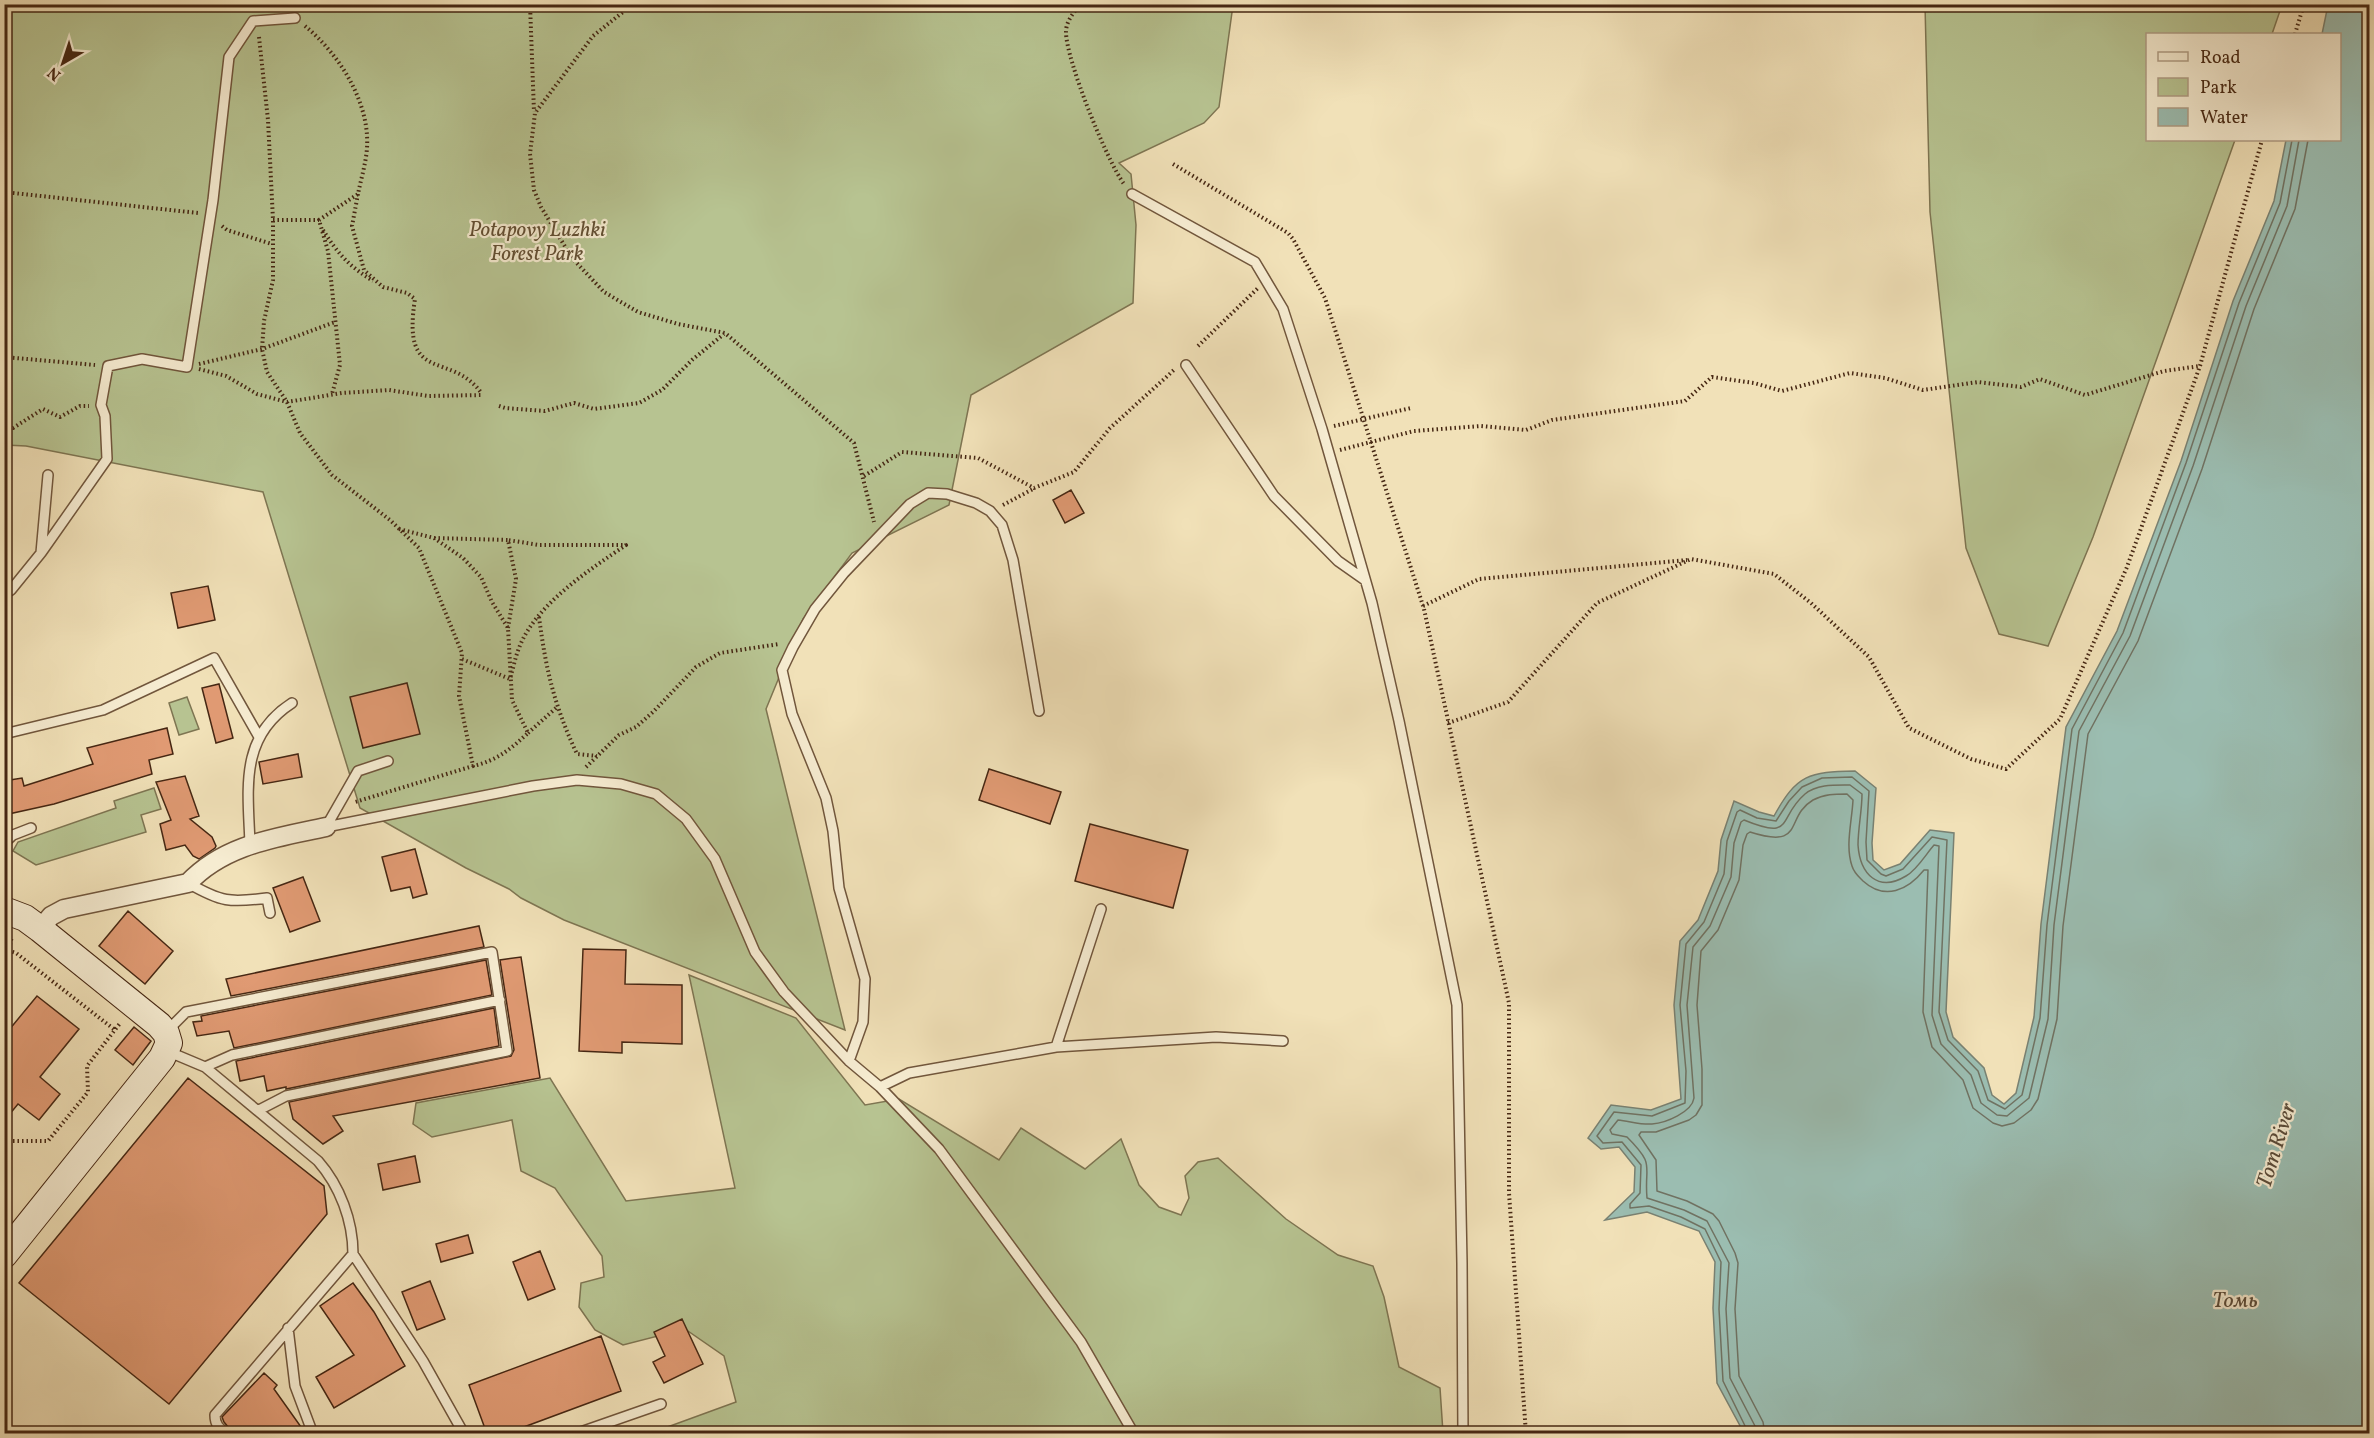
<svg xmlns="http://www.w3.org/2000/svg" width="2374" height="1438" font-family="Vollkorn,serif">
	<rect width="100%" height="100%" fill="#f1e1b8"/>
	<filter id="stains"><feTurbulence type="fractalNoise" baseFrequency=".00333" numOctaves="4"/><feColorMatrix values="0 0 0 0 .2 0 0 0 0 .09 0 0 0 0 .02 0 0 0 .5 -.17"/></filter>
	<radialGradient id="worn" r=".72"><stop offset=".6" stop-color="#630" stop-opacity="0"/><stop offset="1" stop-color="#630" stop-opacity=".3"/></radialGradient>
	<path fill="#b7c391" stroke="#7e7552" stroke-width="1.5" d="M4 5H1233L1219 107 1204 123 1119 163 1131 174 1136 225 1133 303 971 395 949 505 852 553 803 619 766 709 845 1030 564 920 521 898 509 889 466 868 360 808 263 492 26 446 5 445Z
		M1925 5H2282L2272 34H2148V140H2235L2093 537 2048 646 1999 634 1966 548 1930 212Z
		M187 697 199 729 179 735 169 703Z
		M154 788 161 809 141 815 146 832 36 865 13 851 18 842 116 808 114 801Z
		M689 975 796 1018 865 1105 899 1099 999 1160 1021 1128 1085 1169 1121 1139 1139 1185 1159 1207 1181 1215 1189 1198 1185 1176 1198 1162 1218 1158 1286 1219 1338 1255 1373 1266 1384 1297 1399 1367 1440 1388 1443 1433H651L736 1402 724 1356 685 1329 623 1345 595 1330 579 1307 581 1283 604 1277 602 1256 555 1188 521 1171 512 1120 432 1137 413 1124 416 1103 550 1078 626 1201 735 1188Z"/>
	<path fill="#9bbdb1" stroke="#798172" stroke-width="1.5" d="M2328 5H2370L2369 1433H1744L1717 1383 1713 1308 1715 1262 1699 1231 1647 1212 1605 1220 1634 1192 1635 1167 1619 1147 1601 1149 1588 1138 1611 1105 1651 1110 1681 1099 1674 1005 1680 941 1698 920 1718 871 1721 840 1734 801 1759 812 1774 816C1797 774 1809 772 1855 771L1876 788 1872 843 1873 860 1884 870 1900 864 1930 830 1954 833 1946 1012 1953 1037 1984 1068 1992 1095 2004 1104 2016 1093 2034 1017 2041 924 2066 727 2117 631 2181 461 2233 301 2274 201 2286 140H2340V34H2322Z"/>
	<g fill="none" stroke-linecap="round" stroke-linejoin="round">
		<path stroke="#707262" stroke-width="1.5" d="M1749 1434 1723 1381 1719 1309 1721 1262 1705 1229 1681 1217 1649 1206 1630 1208V1204L1640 1193 1641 1165 1622 1142 1603 1143 1597 1136 1614 1112 1652 1116 1685 1103 1686 1071 1680 1005 1686 944 1704 922 1724 874 1727 841 1737 812 1740 810 1757 818 1776 821 1789 801 1802 787 1822 778 1852 777 1869 791 1866 842 1867 860 1881 874 1886 876 1903 869 1932 837 1947 840 1939 1012 1948 1040 1978 1071 1988 1100 2005 1109 2022 1095 2040 1018 2047 925 2072 729 2123 633 2186 463 2239 303 2280 203 2292 140
			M1756 1434 1755 1426 1730 1378 1726 1309 1729 1263 1707 1221 1684 1210 1647 1198C1644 1164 1656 1166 1627 1137L1612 1134 1610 1130 1618 1120C1629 1121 1641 1125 1652 1124 1666 1123 1692 1112 1694 1098L1687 1005 1693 947 1710 926 1731 877 1734 843 1741 822 1744 820C1795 841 1777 818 1805 794 1817 784 1835 785 1850 785L1862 794C1862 811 1858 828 1858 845 1860 874 1878 893 1906 876 1917 870 1926 854 1934 845L1939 846 1932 1015 1941 1044 1971 1075 1981 1103 1997 1115 2007 1116 2029 1098 2048 1019 2054 925 2079 731 2130 636 2193 466 2246 306 2287 206 2299 140
			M1765 1434 1763 1422 1739 1376 1735 1309 1738 1263 1735 1253 1719 1221 1713 1214 1687 1201 1657 1191 1656 1160 1639 1135 1641 1132H1656L1689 1120 1696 1115 1702 1105V1069L1697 1005 1701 951 1718 930 1739 880 1743 845 1747 834 1750 832C1806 850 1784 817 1813 800 1824 794 1835 794 1847 794L1853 800C1852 821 1845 846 1852 866 1854 873 1859 877 1863 881 1885 901 1908 890 1924 870H1928L1923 1012 1932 1047 1963 1080 1973 1108 1993 1123 2002 1126 2014 1123 2031 1110 2038 1099 2057 1019 2063 926 2088 734 2138 641 2202 469 2254 309 2295 209 2308 140"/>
	</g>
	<path fill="#e09a73" stroke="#462713" stroke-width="1.5" d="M1071 490 1084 513 1065 523 1053 500Z
		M208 586 215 620 178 628 171 593Z
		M407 683 420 734 363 748 350 697Z
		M219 684 233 738 216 743 202 688Z
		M167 728 173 754 149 760 152 774 54 804 4 815V781L22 778 24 786 93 764 87 748Z
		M298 754 302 777 263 784 259 762Z
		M989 769 1061 792 1050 824 979 800Z
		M185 776 199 816 190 819 212 837 216 846 215 848 199 859 193 856 185 845 166 850 160 824 171 820 156 782Z
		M1090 824 1188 850 1173 908 1075 881Z
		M415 849 427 894 413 898 410 887 391 891 382 857Z
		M303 877 320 921 290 932 273 888Z
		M128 911 173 951 145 984 99 946Z
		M479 926 484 947 231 996 226 979Z
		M583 949 626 950 625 984 682 985V1044L622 1042V1053L579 1051Z
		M521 957 540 1078 333 1116 343 1131 323 1144 293 1119 289 1102 511 1056 514 1050 500 960Z
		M486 960 492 995 234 1048 229 1031 197 1036 193 1022 202 1021 201 1016Z
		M37 996 79 1029 40 1077 60 1094 39 1120 18 1104 4 1121V1036Z
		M494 1008 499 1046 286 1089V1087L267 1091 264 1076 240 1081 236 1061Z
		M134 1027 151 1041 133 1065 115 1050Z
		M188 1078 324 1186 327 1214 169 1404 19 1283Z
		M415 1156 420 1182 383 1190 378 1164Z
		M468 1235 473 1253 441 1262 436 1244Z
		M540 1251 555 1289 528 1300 513 1262Z
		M430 1281 445 1319 417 1330 402 1292Z
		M353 1283 374 1312 405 1366 334 1408 316 1377 354 1355 320 1306Z
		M682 1319 703 1364 664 1383 653 1362 665 1356 654 1332Z
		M601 1336 621 1391 505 1434H487L469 1385Z
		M264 1373 277 1385 274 1389 306 1434H234L224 1422 222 1417Z"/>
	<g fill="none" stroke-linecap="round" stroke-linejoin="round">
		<g stroke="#71563c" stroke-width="12">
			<path id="lane" d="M1132 194 1255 262 1283 309 1322 429 1372 603 1399 721 1457 1005 1462 1263 1463 1434
				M1186 365 1274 496 1338 561 1365 580
				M41 553 107 459 105 416 101 405 108 366 142 359 187 367 213 200 229 57 253 21 295 18
				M4 594 11 590 41 553 48 475
				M4 676V682
				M4 734 103 710 214 658 259 737
				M326 827 533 786 577 780 621 784 656 794 686 819 715 859 755 952 784 992 849 1061 880 1087 939 1149 1081 1342 1134 1434
				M326 827 358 771 388 761
				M4 843 13 835 31 828
				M250 844C248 789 239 737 292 703
				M188 883C221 902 230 903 267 898L270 913
				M166 1032 186 1012 492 952 507 1051 286 1096 259 1110
				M1056 1047 1101 909
				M167 1051 205 1067 318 1161C340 1186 353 1221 353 1254L423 1361 464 1434
				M849 1061 863 1022 865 979 839 888 833 831 826 798 792 714 782 670 793 647 815 609 844 573 910 504 928 493 947 494 976 503 990 511 1002 525 1013 560 1039 711
				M205 1067 232 1055 500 1000
				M880 1087 909 1073 1056 1047 1216 1037 1283 1041
				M288 1328 295 1386 313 1434
				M227 1434C219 1428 215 1425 215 1415L353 1254
				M575 1434 661 1404"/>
		</g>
		<g stroke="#71563c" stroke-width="21">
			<path id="street" d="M4 5 5 4
				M40 929 51 916 64 909 188 883C225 844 276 838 326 827"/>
		</g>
		<g stroke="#462713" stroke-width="28">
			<path id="secondary" d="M4 910 25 918 40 929 159 1025 166 1033 169 1043 162 1058 4 1255"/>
		</g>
		<path stroke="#462713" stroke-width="4" stroke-dasharray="1.5 3" stroke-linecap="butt" d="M530 4 534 112
			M633 4 593 36 535 113 530 154 534 190 541 207 572 258 604 292 638 312 678 324 725 333 854 443 874 522
			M1081 4C1074 12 1066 21 1066 32 1066 60 1107 161 1124 184
			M305 26C339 54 370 102 367 148 366 163 361 179 358 194L319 220 328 251 340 365 332 394
			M2295 34 2304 4
			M259 37 268 120 273 220V280L264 321 262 349 267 372 287 402 300 433 332 475 390 520 419 548 462 653 459 696 473 766 355 802
			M1173 164 1288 233 1293 239 1325 298 1424 609 1509 1003V1193L1526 1434
			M4 192 198 213
			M358 194 352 226 364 270 383 287 407 293 415 299C401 387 451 349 482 394
			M273 220H319
			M222 226 227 230 272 244
			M323 230C338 254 349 266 373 281
			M1198 346 1258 288
			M4 357 95 365
			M199 364 262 349 335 322
			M199 369 226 376 257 394 287 402 342 393 389 390 428 396 483 395
			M499 406 505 408 545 411 574 403 594 409 639 403 662 390 692 360 724 334
			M4 426 13 428 43 409 60 417 80 406H89
			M1334 426 1411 408
			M1340 450 1414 431 1481 426 1526 430 1552 420 1685 401 1712 377 1754 383 1782 391 1850 373 1885 378 1923 390 1978 382 2021 387 2040 379 2085 395 2164 371 2200 366
			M864 476 902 452 978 458 1034 488 1074 472 1110 428 1174 370
			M1003 505 1033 489
			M399 529 434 538 463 558 481 577 492 602 508 628 512 700 528 733C511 749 496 761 473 766
			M434 538 508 540 516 579 508 628
			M1423 606 1479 579 1687 560
			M539 617C546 670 554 705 577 754L597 756
			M462 659 510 679C513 669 515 658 519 648 535 605 589 570 626 545H539L508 540
			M1448 723 1508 702 1597 603 1691 559 1774 574 1811 603 1869 657 1909 728 1971 759 2006 769 2060 719 2127 567 2200 366 2262 140
			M528 733 556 708
			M586 767 619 735 636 727 653 712 696 667 720 653 779 644
			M4 949 16 953 115 1030
			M9 949 12 936
			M4 1141H48L88 1092 87 1066 121 1022"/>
		<use href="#lane" stroke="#f6ecd1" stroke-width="9"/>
		<use href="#street" stroke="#f6ecd1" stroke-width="18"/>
		<use href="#secondary" stroke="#f6ecd1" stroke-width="26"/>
	</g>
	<g text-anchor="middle" stroke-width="4.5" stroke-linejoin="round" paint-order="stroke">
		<g font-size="21" font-style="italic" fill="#624e32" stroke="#f6ecd1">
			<text x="537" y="236">Potapovy Luzhki<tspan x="537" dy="24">Forest Park</tspan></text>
		</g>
		<g font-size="22" font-style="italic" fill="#5b4c3a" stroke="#f6ecd1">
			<text transform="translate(2275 1145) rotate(-73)" y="8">Tom River</text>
			<text x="2235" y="1307">Томь</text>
		</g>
	</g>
	<rect width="2374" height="1438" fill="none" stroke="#f1e1b8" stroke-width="24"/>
	<rect x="6" y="6" width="2362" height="1426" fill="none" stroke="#462713" stroke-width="3"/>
	<rect x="12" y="12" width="2350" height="1414" fill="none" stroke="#462713" stroke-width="1.5"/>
	<rect x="2146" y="33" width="195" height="108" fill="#f6ecd1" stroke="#b09d85" stroke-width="1.5"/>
	<rect x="2158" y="52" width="30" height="9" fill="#f6ecd1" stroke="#b09d85" stroke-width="1.5"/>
	<text x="2200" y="63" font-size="18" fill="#462713">Road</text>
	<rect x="2158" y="78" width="30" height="18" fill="#b7c391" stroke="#b09d85" stroke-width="1.5"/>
	<text x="2200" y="93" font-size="18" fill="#462713">Park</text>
	<rect x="2158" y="108" width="30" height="18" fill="#9bbdb1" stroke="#b09d85" stroke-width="1.5"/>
	<text x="2200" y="123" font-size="18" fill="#462713">Water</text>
	<g transform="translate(63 63) rotate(219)" stroke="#f6ecd1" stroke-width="4.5" paint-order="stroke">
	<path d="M0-4.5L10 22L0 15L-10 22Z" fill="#462713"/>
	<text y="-9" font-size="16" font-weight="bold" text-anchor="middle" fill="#462713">N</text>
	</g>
	<rect width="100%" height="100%" filter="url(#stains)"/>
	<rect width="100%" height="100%" fill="url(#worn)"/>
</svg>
